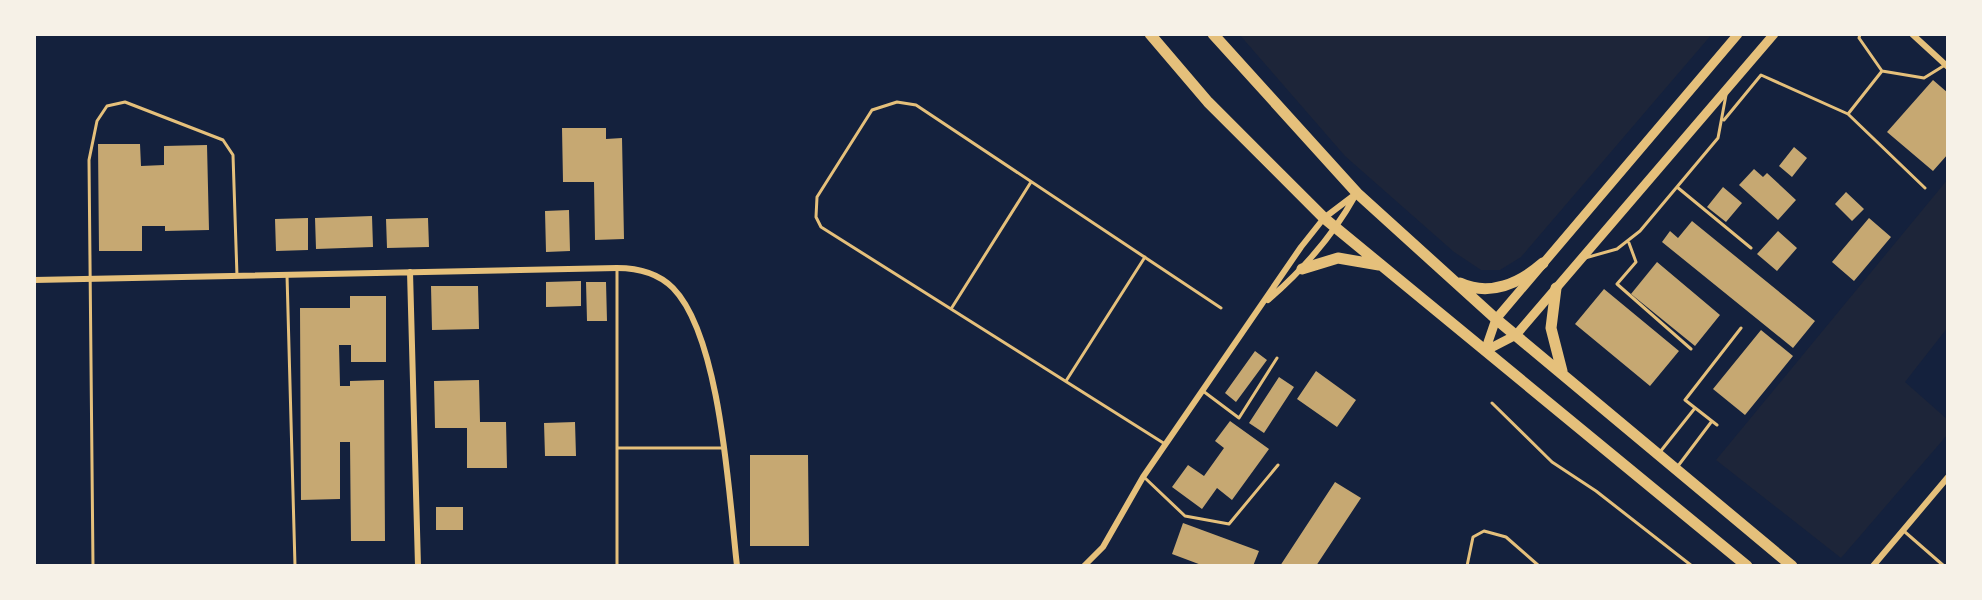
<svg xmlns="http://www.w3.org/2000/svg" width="1982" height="600" font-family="'Space Grotesk',sans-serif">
	<rect width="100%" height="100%" fill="#14213d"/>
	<path fill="#1d2539" d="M1239 34H1712L1521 257 1500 270H1481L1454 252 1345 156Z
		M1948 179V327L1905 382 1948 420V434L1841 558 1716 460Z"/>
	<path fill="#c6a872" d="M1933 80 1948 93V154L1933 171 1887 132Z
		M562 128H606V139L622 138 624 239 595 240 594 182H563Z
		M98 144H140L141 166 164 165V146L207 145 209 230 165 231V226H142V251H99Z
		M1794 147 1807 158 1792 177 1779 166Z
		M1754 169 1763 177 1767 173 1796 200 1778 220 1739 185Z
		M1723 187 1742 203 1726 222 1707 207Z
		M1846 192 1864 209 1852 221 1835 204Z
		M569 210 570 251 546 252 545 211Z
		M372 216 373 247 316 249 315 218Z
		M308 218V250L276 251 275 219Z
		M428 218 429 247 387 248 386 219Z
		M1869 218 1891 237 1854 281 1832 262Z
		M1692 221 1815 321 1793 348 1662 242 1670 231 1678 238Z
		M1778 231 1797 248 1777 271 1757 254Z
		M1657 262 1720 315 1695 346 1631 294Z
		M581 281V306L546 307V282Z
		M586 282H606L607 321H587Z
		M431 286H478L479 329 432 330Z
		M1604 289 1679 351 1650 386 1575 324Z
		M350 296H386V362H351V345H339L340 386H350V381L384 380 385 541H351L350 442H340V499L301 500 300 308H350Z
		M1761 330 1793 356 1745 415 1713 389Z
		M1255 351 1267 360 1236 402 1225 393Z
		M1316 371 1356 400 1337 427 1297 399Z
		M1279 377 1294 387 1264 433 1249 423Z
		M479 380 480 422H506L507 468H467V428H435L434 381Z
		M1230 421 1269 449 1232 500 1217 488 1202 509 1172 487 1188 465 1204 476 1224 448 1215 441Z
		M575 422 576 456H545L544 423Z
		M750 455H808L809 546H750Z
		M1335 482 1361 498 1316 566H1280Z
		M436 507H463V530H436Z
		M1183 523 1259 551 1253 566H1204L1172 554Z"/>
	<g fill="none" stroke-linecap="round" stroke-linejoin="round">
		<path stroke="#e5c07b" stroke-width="3" d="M1492 403 1552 462 1596 491 1692 566
			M1467 566 1473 537 1484 531 1506 537 1539 566"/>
		<path stroke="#e5c07b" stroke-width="3" d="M1860 34 1859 38 1882 71 1924 78 1945 65
			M1848 114 1925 188
			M1724 120 1761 75 1848 114 1882 71
			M1677 187 1751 248
			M1629 243 1636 262 1617 284 1691 349
			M1585 258 1617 249 1640 231 1718 138 1726 95
			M287 275 295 566
			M951 309 1031 182
			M1066 381 1145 257
			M1203 391 1239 418 1277 358
			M1717 425 1685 400 1741 328
			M1165 444 821 227 816 217 817 197 872 110 897 102 916 105 1221 308
			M617 448H722
			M1660 452 1695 408
			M1678 466 1712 421
			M1145 478 1185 516 1229 524 1278 465
			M1905 532 1944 566
			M93 566 89 160 97 121 107 106 125 102 223 140 233 155 237 276
			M617 566V270"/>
		<path stroke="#e5c07b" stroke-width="6" d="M1912 34 1948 67
			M410 272 418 566
			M34 280 617 268C637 268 658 273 673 288 721 337 729 497 737 566
			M1268 300C1304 269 1332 237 1355 196
			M1084 566 1103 547 1143 477 1301 247 1324 218 1357 193
			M1873 566 1948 477"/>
		<path stroke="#e5c07b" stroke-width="9" d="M1485 351 1516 335 1774 34
			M1485 351 1496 319 1738 34"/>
		<path stroke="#e5c07b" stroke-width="11" d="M1150 34 1208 102 1324 218 1747 566
			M1213 34 1357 193 1496 319 1792 566
			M1302 269 1338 258 1379 265
			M1460 283C1490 297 1520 283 1543 263
			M1556 288 1551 328 1562 371"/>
	</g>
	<rect width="1982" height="600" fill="none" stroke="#f6f1e7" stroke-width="72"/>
</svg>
